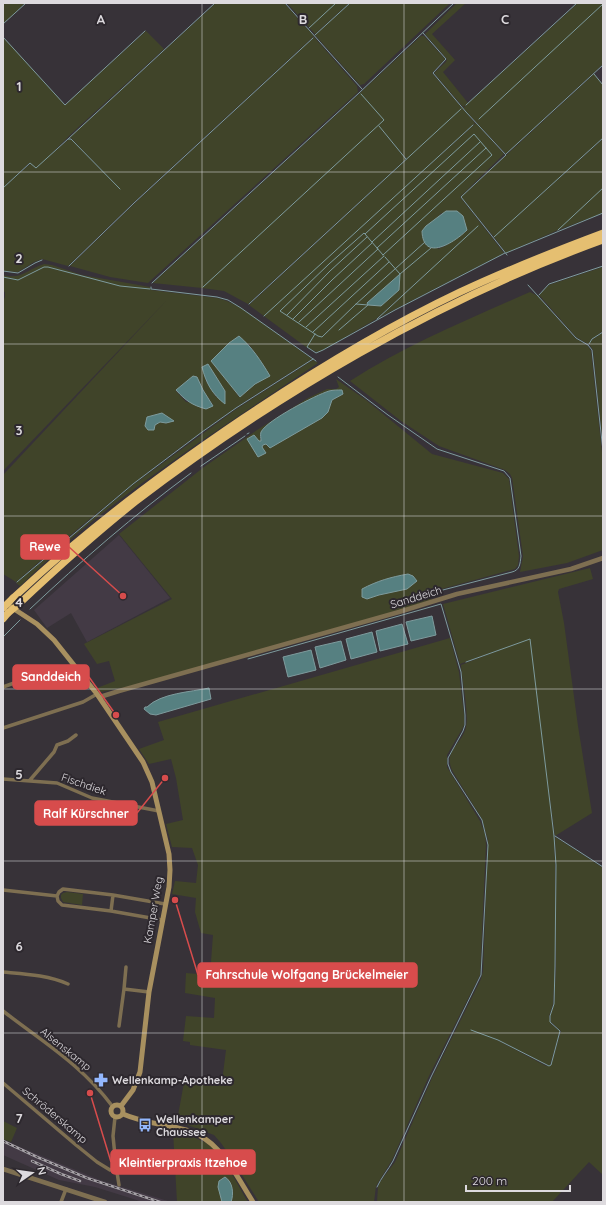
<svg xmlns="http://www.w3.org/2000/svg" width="606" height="1205" font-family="Quicksand,sans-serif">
	<rect width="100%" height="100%" fill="#373238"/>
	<path fill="#433a45" d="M119 535 170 598 87 642 71 613 47 628 34 610Z
		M3 1140 100 1180 171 1202H143L95 1187 59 1180 3 1155Z"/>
	<path fill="#404429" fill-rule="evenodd" d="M3 3H25L3 24Z
		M216 3H284L314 36 133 203 68 266 42 259 34 262 18 272 3 271V188L30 164 37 168 29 163 3 188V37L65 105 146 31 164 49 72 133 47 158 68 140 71 139 121 190 71 138H69Z
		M287 3H349L315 34Z
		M350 3H450L364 84 360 85 315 35Z
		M457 3H466L432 34 455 60 443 72 468 103 463 107 434 73 446 62 447 59 425 34Z
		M578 3H603V64L506 154 463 108Z
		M421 36H424L445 59 432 73 475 123 391 200 476 123 504 154 460 197 504 253 378 318 441 260 376 319 323 350 317 352 306 347 249 305 407 159 380 128 406 159 248 304 224 291 202 288 303 195 202 288 153 283 360 93ZM441 213 467 230 445 246 438 249 426 226 437 219Z
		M314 37 357 86 358 92 148 283 110 277 70 266 134 204Z
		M594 74 603 85V138L494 237 461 197Z
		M603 139V213L558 230 506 253 494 237Z
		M44 264 52 265 82 275 150 287 151 290 217 298 227 301 241 308 312 359C275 382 238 405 203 431 137 478 76 530 16 582L3 574V475L167 300 3 471V301L5 297V292L3 291V275C22 280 27 269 44 264ZM248 343 260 360 269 376 255 384 239 397 230 384ZM208 364 224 391 216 397 206 381 203 367ZM197 377 203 390 213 405 186 402 176 391Z
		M603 267V331L592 339 588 344 576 337 539 295 549 285Z
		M530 292 538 296 575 338 588 346 591 351 602 452 603 550 567 563 520 572 523 556 512 478 510 474 505 470 439 446 401 421 350 381C406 345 469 319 530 292Z
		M603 332V446L593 350 589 344 592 340Z
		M313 360 318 363C237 417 154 470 78 533 58 550 39 568 20 586L16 583 133 485 235 410Z
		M336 379 366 400 432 454 503 473 509 479 519 556 518 565 515 569 438 590 428 588 431 600 370 619 131 686 101 692 97 688 115 681 109 661 97 664 84 644 172 599 119 534 204 467 257 430 308 398 327 389H336L339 387ZM343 394 332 400 328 412 263 445 262 447 254 435 259 441H261L260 435 266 426 290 410 319 395Z
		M590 568 593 579 559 589 558 592 564 623 578 726 592 813 555 836 547 776 554 836 555 865V967L553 1004 549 1016 551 1024 560 1031 550 1065H547L498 1040 474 1031 497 1040 546 1066 551 1065 561 1031 551 1022 550 1016 554 1004 556 967V865L555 837 603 868V1175L589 1162 552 1202H377L378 1187 380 1182 395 1162 432 1078 481 979 483 971 488 840 482 819 453 772C442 751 462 745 466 727 469 713 462 680 461 665L518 643 460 664 443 604Z
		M450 638 459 672 464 715V725L461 731 447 755V767L480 821 485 834 486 845 480 975 429 1076 392 1160 376 1186 374 1202H259L230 1156 221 1143 214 1135 177 1121 185 1077 222 1082 226 1050 190 1045V1042L183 1041 186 1016 214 1018 215 998 185 993 186 973 210 975 213 935 201 933 195 912 196 898 172 894 175 881 196 883 198 865 192 848 172 847 166 824 183 820 176 778 171 759 149 764 139 749 164 740 158 722Z
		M67 892 83 894 82 905 63 902 61 898V895L63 893Z
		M3 1121 17 1128 11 1142 3 1139Z
		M173 1131C185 1134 195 1137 206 1143 223 1154 237 1184 248 1202H177Z"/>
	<path fill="#568081" stroke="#7e9b9d" d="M446 211H457L463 216 467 230C455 242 423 263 422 231L426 226Z
		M400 274 399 290 381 306 368 305 367 303Z
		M239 336C252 347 261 361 270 376L255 384 240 397 211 361 229 343Z
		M208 364 225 391V404C212 394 206 383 202 367Z
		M193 376 197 377 203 390 213 406 206 409C192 405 186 401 176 390Z
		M342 390 343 394 332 400 328 412 322 418 270 448 266 444 263 445 262 447 266 453 258 457 247 439 254 435 259 441H261C261 438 260 435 261 432 267 420 316 395 329 391 333 390 337 390 342 390Z
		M162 413 174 421 166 423 160 422 155 425 154 430H148L145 426 147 417Z
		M408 574 413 576 417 581 407 589 379 595 367 599 362 597V589C377 581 391 577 408 574Z
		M432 616 436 635 411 641 406 622Z
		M402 624 408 644 380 651 376 631Z
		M372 632 377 652 351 659 346 639Z
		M341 641 346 660 320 668 315 647Z
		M311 650 316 670 288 677 283 657Z
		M209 688 211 699 156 715 150 714 144 709 145 707H147C161 693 191 692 209 688Z
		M225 1177C233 1182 234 1194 231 1202H222L218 1187 219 1181Z"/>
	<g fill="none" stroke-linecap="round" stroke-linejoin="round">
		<path stroke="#7e9b9d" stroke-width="1" d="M285 3 362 89
			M3 24 26 3
			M309 28 336 3
			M423 33 446 59 433 73 466 112 506 155 461 197 507 255
			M315 35 350 3
			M3 37 65 105 145 31
			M594 74 603 85
			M466 105 577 3
			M479 119 603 4
			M379 126 406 159
			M68 139 215 3
			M506 154 603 65
			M3 188 30 163 36 168 68 139H71L120 189
			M558 230 603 188
			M365 234 383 255
			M494 237 603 138
			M372 242 480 142
			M377 248 486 148
			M506 253 603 213
			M383 255 492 155 474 134 365 234 364 233 329 264 280 311 318 336 322 337 356 304 425 242
			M385 257 400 274 431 248
			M69 266 134 203 313 38
			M3 271 18 273 35 263 42 260
			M3 277 18 280 44 267H48L120 286 150 289
			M152 283 359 93 454 3
			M528 285 576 338 588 345 592 350 603 451
			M151 287V289L217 297 228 300 241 308 316 361
			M203 287 384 120 361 94
			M539 295 549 284 603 266
			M249 304 461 109
			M287 315 330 271 367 237
			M264 316 473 125
			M293 319 332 280 372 243
			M377 319 478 226
			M299 322 378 249
			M306 327 384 256
			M339 330 368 305 356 304
			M313 332 389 262
			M315 334 307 347 316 353 323 350 395 310 505 253
			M589 344 592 339 603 332
			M338 377 388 415 437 449 504 471 510 478 521 556C520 564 520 570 512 572L439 591 437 594
			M247 434 249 433
			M603 452V456
			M201 466 245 436
			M17 582 133 484 202 432 236 408 313 359
			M30 609C81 561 134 515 191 473
			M3 637 20 620
			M248 659 441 604 461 672 465 715V725L463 731 448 758V764L451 772 482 820 488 845 481 975 431 1077 393 1161C388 1170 381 1178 377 1187
			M466 662 530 639 554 836 556 865 555 967 554 1004 550 1016V1022L560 1031 551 1065 549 1066 498 1040 471 1030
			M555 836 603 867"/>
		<path stroke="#7e6f51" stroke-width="3.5" d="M3 687 39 674 42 683
			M3 728 83 702 97 694
			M3 779 57 783 92 798 159 811
			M30 780 54 752 57 745 68 741 76 735
			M3 890 57 896
			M111 911 113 895
			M162 920 111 911 62 905 58 901 57 896 59 892 63 889 113 895 165 904
			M3 972C25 974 48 975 68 984
			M124 989 126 967
			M3 1011C43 1042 82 1065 113 1107
			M119 1026 124 989 149 992
			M3 1083 76 1145 97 1162 110 1170 114 1168 116 1166 113 1136 115 1117
			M116 1166 119 1185
			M61 1202 66 1189"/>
		<path stroke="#7e6f51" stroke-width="4.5" d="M100 698 103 696 119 691 399 612 457 594 571 569 603 558
			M3 1169 105 1202"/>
		<path stroke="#a8905f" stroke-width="5" d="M11 607 37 624 54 640 97 694 143 762 152 782 169 854 170 870 169 887 149 992 140 1072 133 1090 121 1106
			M111 1111a6 6 0 1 1 12 0a6 6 0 1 1-12 0Z
			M123 1114C143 1123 164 1124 186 1130 220 1139 235 1174 253 1202"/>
		<path stroke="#e5bf71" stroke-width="7" d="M13 598C32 581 51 563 71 547 125 501 183 459 242 419 312 372 384 328 460 292 507 270 555 251 603 233
			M20 603C57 568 95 534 135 502 275 395 437 300 603 240
			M3 619 8 613"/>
		<g stroke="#a6a2a7" stroke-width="2.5">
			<path id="rail" d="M3 1141 37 1157 87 1178 160 1202
				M32 1161 61 1174 80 1181"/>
		</g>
		<use href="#rail" stroke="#2d282e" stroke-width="1" stroke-dasharray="3" stroke-linecap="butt"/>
		<path stroke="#e5bf71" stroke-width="7" d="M3 608 13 598
			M8 613 20 603"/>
	</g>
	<path fill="none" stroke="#dddade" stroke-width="1" stroke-opacity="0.55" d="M202 3V1202M404 3V1202M3 172H603M3 344H603M3 516H603M3 689H603M3 861H603M3 1033H603"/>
	<defs>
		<g id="pharmacy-bare" transform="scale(1.08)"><path d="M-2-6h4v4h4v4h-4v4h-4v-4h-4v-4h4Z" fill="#93b7fd" stroke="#2d282e" stroke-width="2.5" paint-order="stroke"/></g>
		<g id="bus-bare" transform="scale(1.08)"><path d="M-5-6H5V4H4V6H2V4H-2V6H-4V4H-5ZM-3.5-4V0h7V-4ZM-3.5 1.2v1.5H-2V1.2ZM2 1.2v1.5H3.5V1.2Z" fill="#93b7fd" stroke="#2d282e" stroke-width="2.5" paint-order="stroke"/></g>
	</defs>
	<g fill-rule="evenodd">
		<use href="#pharmacy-bare" x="101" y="1080"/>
		<use href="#bus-bare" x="145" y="1125"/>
	</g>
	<g text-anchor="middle" stroke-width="4" stroke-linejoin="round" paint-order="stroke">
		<g font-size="11" fill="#dddade" stroke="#2d282e">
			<text transform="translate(416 597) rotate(-17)" y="4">Sanddeich</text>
			<text transform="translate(84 784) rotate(19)" y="4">Fischdiek</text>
			<text transform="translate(153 910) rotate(-80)" y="4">Kamper Weg</text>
			<text transform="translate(66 1049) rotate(39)" y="4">Alsenskamp</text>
			<text transform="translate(55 1115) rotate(40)" y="4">Schröderskamp</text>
		</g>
		<g font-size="11" font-weight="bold" fill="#dddade" stroke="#2d282e" text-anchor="start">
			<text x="112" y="1084">Wellenkamp-Apotheke</text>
			<text x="156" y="1123">Wellenkamper<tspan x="156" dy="13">Chaussee</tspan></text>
		</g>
	</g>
	<g font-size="13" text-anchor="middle" font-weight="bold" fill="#dddade" stroke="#2d282e" stroke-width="4" stroke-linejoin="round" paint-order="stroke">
		<text x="101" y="24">A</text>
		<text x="303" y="24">B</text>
		<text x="505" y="24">C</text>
		<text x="19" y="91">1</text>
		<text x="19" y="263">2</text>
		<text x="19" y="435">3</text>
		<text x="19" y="607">4</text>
		<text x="19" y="779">5</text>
		<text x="19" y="951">6</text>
		<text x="19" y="1123">7</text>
	</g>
	<path fill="none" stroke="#d74c4c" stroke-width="1.5" d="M123 596L69 547M116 715L89 677M165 778L137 813M175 900L198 975M90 1093L111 1162"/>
	<g fill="#d74c4c" stroke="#2d282e" stroke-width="1.5">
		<circle cx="123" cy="596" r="4"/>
		<circle cx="116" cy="715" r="4"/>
		<circle cx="165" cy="778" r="4"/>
		<circle cx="175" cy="900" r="4"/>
		<circle cx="90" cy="1093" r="4"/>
	</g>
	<g fill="#d74c4c" stroke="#d74c4c" stroke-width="1.5">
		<rect x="21" y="535" width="48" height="24" rx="4"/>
		<rect x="13" y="665" width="76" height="24" rx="4"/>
		<rect x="35" y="801" width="102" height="24" rx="4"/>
		<rect x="198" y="963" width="219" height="24" rx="4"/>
		<rect x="111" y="1150" width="144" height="24" rx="4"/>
	</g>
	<g font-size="12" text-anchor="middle" font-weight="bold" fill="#fff">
		<text x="45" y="551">Rewe</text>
		<text x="51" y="681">Sanddeich</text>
		<text x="86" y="818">Ralf Kürschner</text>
		<text x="307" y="979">Fahrschule Wolfgang Brückelmeier</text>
		<text x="183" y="1167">Kleintierpraxis Itzehoe</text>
	</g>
	<rect width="606" height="1205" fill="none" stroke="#dddade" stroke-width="8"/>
	<g transform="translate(32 1173) rotate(77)" stroke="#2d282e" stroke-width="3" paint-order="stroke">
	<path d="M0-3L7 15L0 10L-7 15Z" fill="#dddade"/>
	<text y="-6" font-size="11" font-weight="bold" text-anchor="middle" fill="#dddade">N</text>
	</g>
	<path d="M466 1185v6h104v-6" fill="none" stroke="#dddade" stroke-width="2"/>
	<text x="472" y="1185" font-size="12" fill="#dddade" stroke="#2d282e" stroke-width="3" paint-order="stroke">200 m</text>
</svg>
